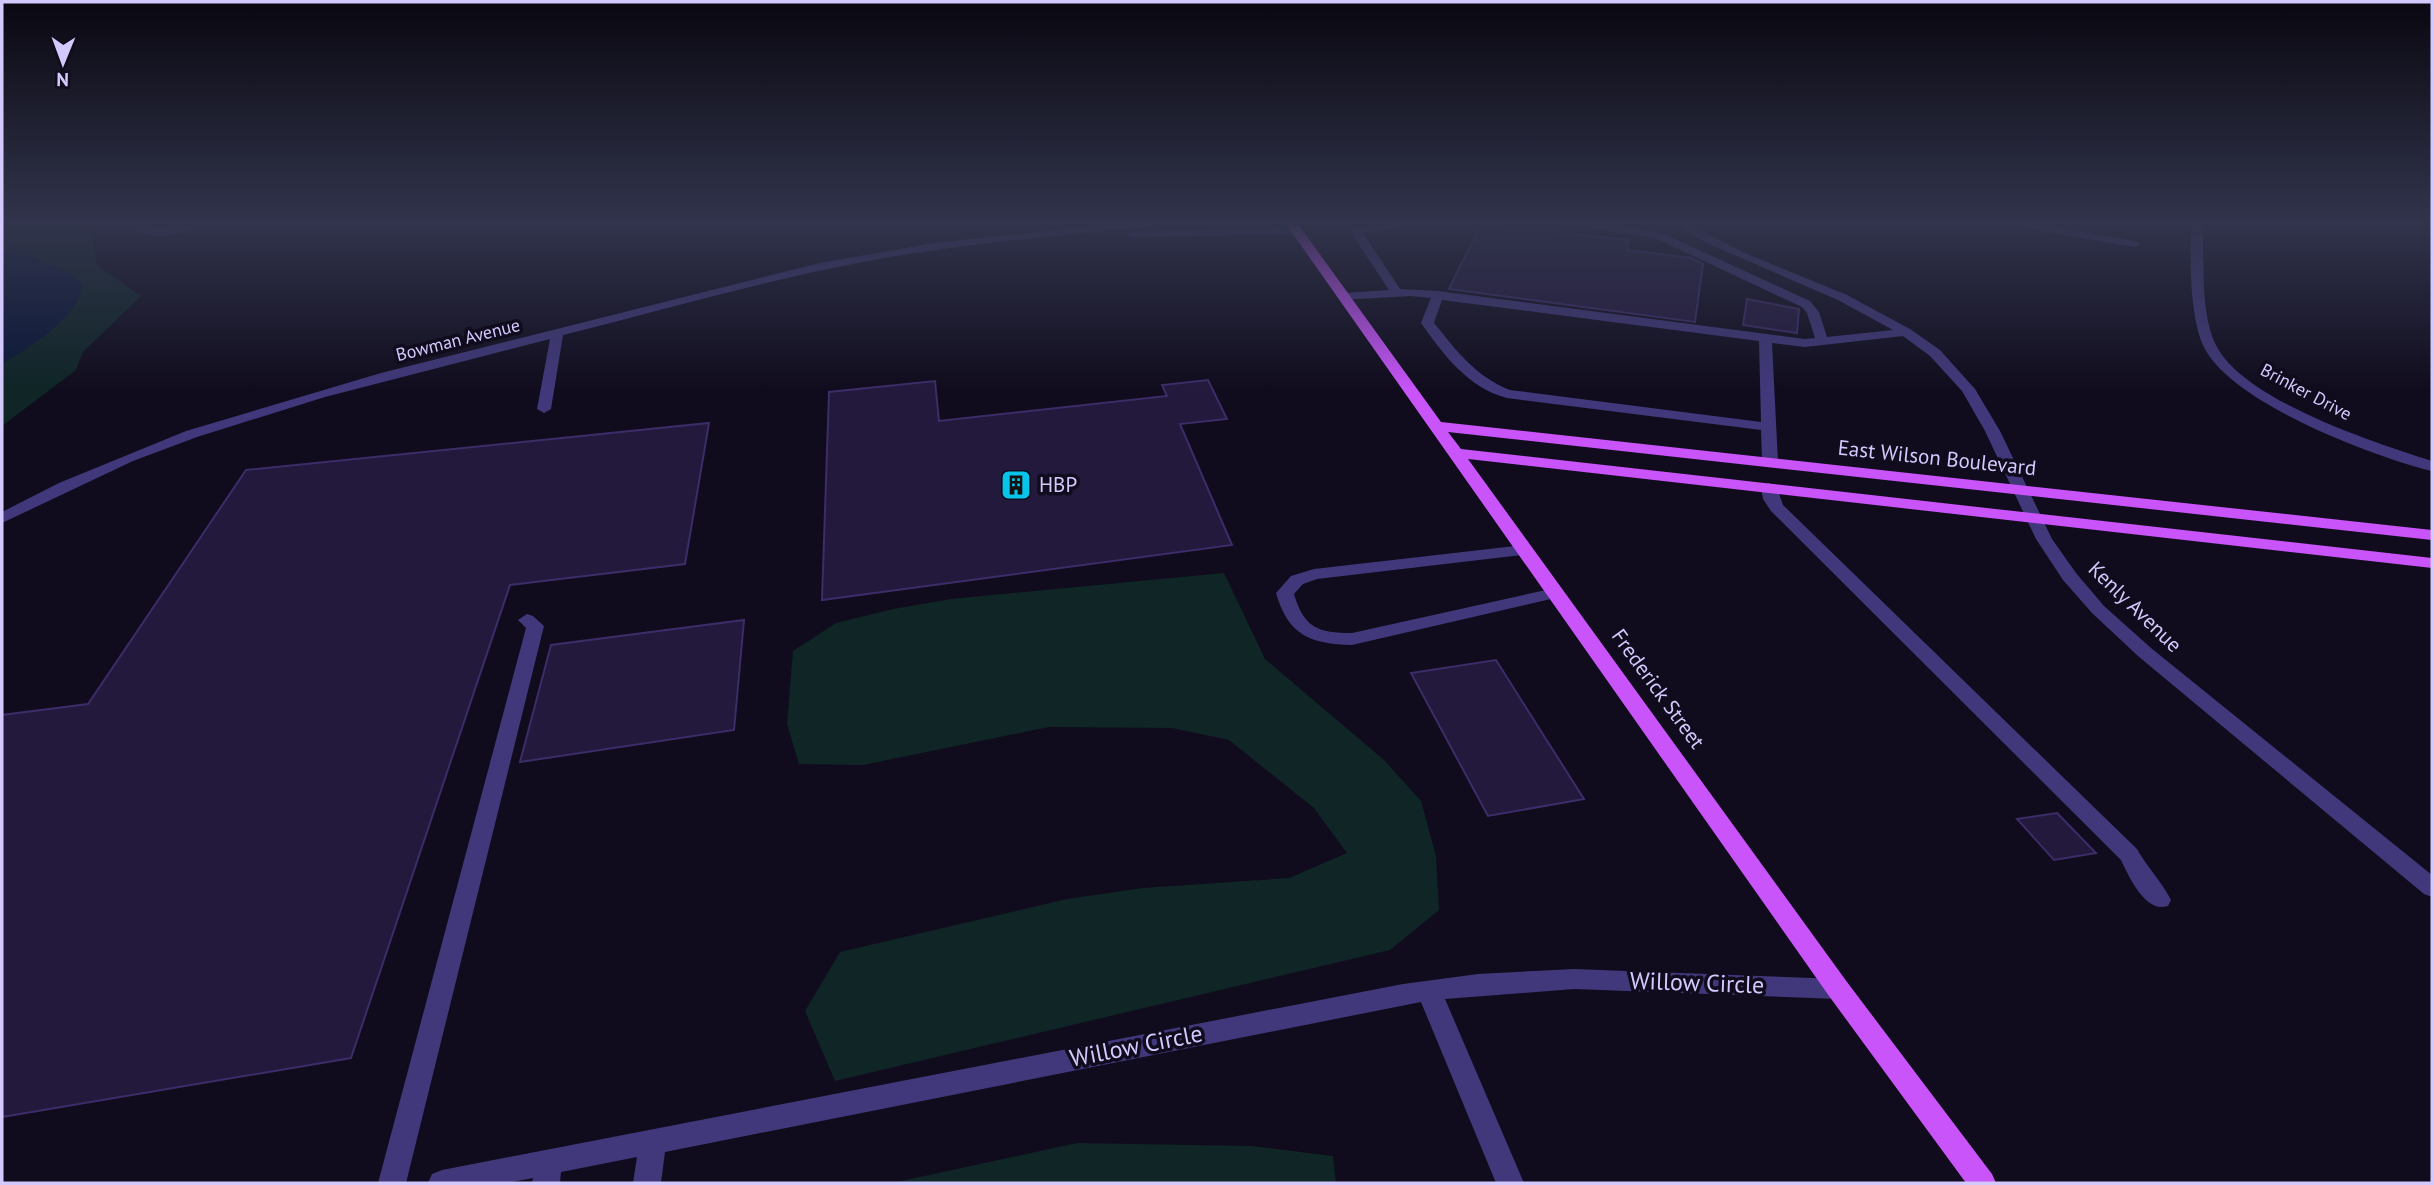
<svg xmlns="http://www.w3.org/2000/svg" width="2434" height="1185" font-family="'PT Sans',sans-serif">
	<rect width="100%" height="100%" fill="#100c1d"/>
	<path fill="#0f2526" d="M2 224H90L97 265 141 296 83 352 76 370 2 426V364L28 347 38 259 2 248Z
		M1224 573 1265 659 1384 760 1421 801 1436 856 1439 910 1390 950 835 1081 805 1011 840 952 1067 899 1143 888 1289 878 1347 853 1314 808 1229 740 1172 728 1049 727 863 765 799 764 787 724 793 651 836 623 893 609 951 599Z
		M1077 1143 1251 1146 1333 1156 1336 1183H892Z"/>
	<path fill="#0a1738" d="M2 248 70 272 82 285C78 320 29 346 2 364Z"/>
	<path fill="#23193d" stroke="#3c2c68" stroke-width="2" d="M1481 224 1629 240 1627 250 1691 258 1703 264 1695 322 1449 289Z
		M1747 299 1799 309 1797 333 1743 325Z
		M1208 380 1227 419 1180 424 1232 545 822 600 829 392 935 381 939 421 1167 396 1162 385Z
		M709 423 685 564 510 585 351 1058 2 1117V715L88 704 246 470Z
		M744 620 734 730 520 762 551 645Z
		M1496 660 1544 736 1584 799 1488 816 1411 673Z
		M2057 813 2096 853 2054 860 2017 819Z"/>
	<g fill="none" stroke-linecap="round" stroke-linejoin="round">
		<path fill="#40387a" fill-rule="evenodd" d="M139 224H153L149 228 200 224C186 236 148 241 134 228Z
			M1110 224H1154L1148 227C1053 236 957 244 863 262 762 281 663 310 563 335L551 409 544 413 537 409 550 339 325 397 197 437 133 461 2 523V512L59 483 186 431 381 373 820 263 934 243Z
			M1385 224H1418L1412 227 1363 233 1400 289 1438 291 1805 339 1815 338 1807 313 1802 307 1655 238 1581 227 1575 224H1604L1662 233 1810 301 1819 312 1827 337 1893 330 1838 300 1707 243 1674 224H1688L1747 254 1847 295 1910 329 1940 350 1975 389 2000 431 2052 539 2076 573 2104 606 2151 648 2432 875V897L2424 894 2138 656 2092 613 2063 580 2036 539 1985 431 1962 391 1930 356 1903 336 1805 347 1772 343 1778 462 1770 467 1762 462 1761 430 1507 398C1468 388 1443 354 1421 323L1431 298 1411 296 1340 300 1338 297 1344 293 1389 290 1350 231 1356 228ZM1442 300 1759 341 1761 422 1510 390C1476 377 1456 350 1434 323Z
			M2012 224H2037L2135 241 2141 244 2135 247 2018 227Z
			M2192 224 2203 225C2204 260 2200 316 2217 347 2246 401 2375 443 2432 461V471C2374 457 2228 402 2203 345 2190 316 2189 256 2192 224Z
			M1298 229 1302 230V234L1132 237 1126 234 1132 231Z
			M1769 483 1777 488 1783 505 2137 849C2147 867 2162 882 2171 900L2168 906C2146 914 2129 877 2121 860L1771 511 1763 499 1761 488Z
			M1524 545 1532 550 1530 554 1317 579 1303 584 1294 594C1304 628 1318 633 1352 633L1555 588 1564 593 1555 598 1352 645C1310 644 1288 635 1276 593L1291 576 1314 569Z
			M527 614 533 616 544 626 406 1183H378L526 628 518 620Z
			M1574 969 1838 979 1847 982 1850 989 1847 996 1838 999 1574 989 1445 999 1524 1183H1496L1421 1002 665 1152 661 1183H633L637 1157 561 1172 560 1183H532L533 1178 507 1183H428L432 1174 442 1170 1403 984 1478 974Z"/>
		<path fill="#c854fa" fill-rule="evenodd" d="M1286 224H1298L1441 422 2432 530V540L1448 432 1461 449 2432 558V568L1468 459 1847 982 1992 1174 1996 1183H1966L1829 996Z"/>
	</g>
	<linearGradient id="sky" x2="0" y2="1"><stop stop-color="#090710"/><stop offset="0.57" stop-color="#31344c"/><stop offset="1" stop-color="#31344c" stop-opacity="0"/></linearGradient>
	<rect width="2434" height="390" fill="url(#sky)"/>
	<defs>
		<g id="building-square" transform="scale(1.575)"><rect x="-9" y="-9" width="18" height="18" rx="4" fill="#08c4eb" stroke="#100c1d"/><path d="M-4-6H4V6H1V3H-1V6H-4ZM-2.5-4.3h1.7v1.8h-1.7ZM.8-4.3h1.7v1.8H.8ZM-2.5-1h1.7V.8h-1.7ZM.8-1h1.7V.8H.8Z" fill="#111"/></g>
	</defs>
	<g fill-rule="evenodd">
		<use href="#building-square" x="1016" y="485"/>
	</g>
	<g text-anchor="middle" stroke-width="7" stroke-linejoin="round" paint-order="stroke">
		<g font-size="18" fill="#d3c9fd" stroke="#100c1d">
			<text transform="translate(458 340) rotate(-14)" y="6">Bowman Avenue</text>
			<text transform="translate(2306 392) rotate(28)" y="6">Brinker Drive</text>
		</g>
		<g font-size="21" fill="#d3c9fd" stroke="#100c1d">
			<text transform="translate(1937 458) rotate(6)" y="7">East Wilson Boulevard</text>
			<text transform="translate(2135 607) rotate(44)" y="7">Kenly Avenue</text>
			<text transform="translate(1658 689) rotate(54)" y="7">Frederick Street</text>
		</g>
		<g font-size="21" fill="#d3c9fd" stroke="#100c1d" text-anchor="start">
			<text x="1039" y="492">HBP</text>
		</g>
		<g font-size="24" fill="#d3c9fd" stroke="#100c1d">
			<text transform="translate(1697 983) rotate(2)" y="8">Willow Circle</text>
			<text transform="translate(1136 1046) rotate(-11)" y="8">Willow Circle</text>
		</g>
	</g>
	<rect width="2434" height="1185" fill="none" stroke="#d3c9fd" stroke-width="7"/>
	<g transform="translate(63 63) rotate(181)" stroke="#100c1d" stroke-width="5" paint-order="stroke">
	<path d="M0-5L12 26L0 18L-12 26Z" fill="#d3c9fd"/>
	<text y="-10" font-size="19" font-weight="bold" text-anchor="middle" fill="#d3c9fd">N</text>
	</g>
</svg>
